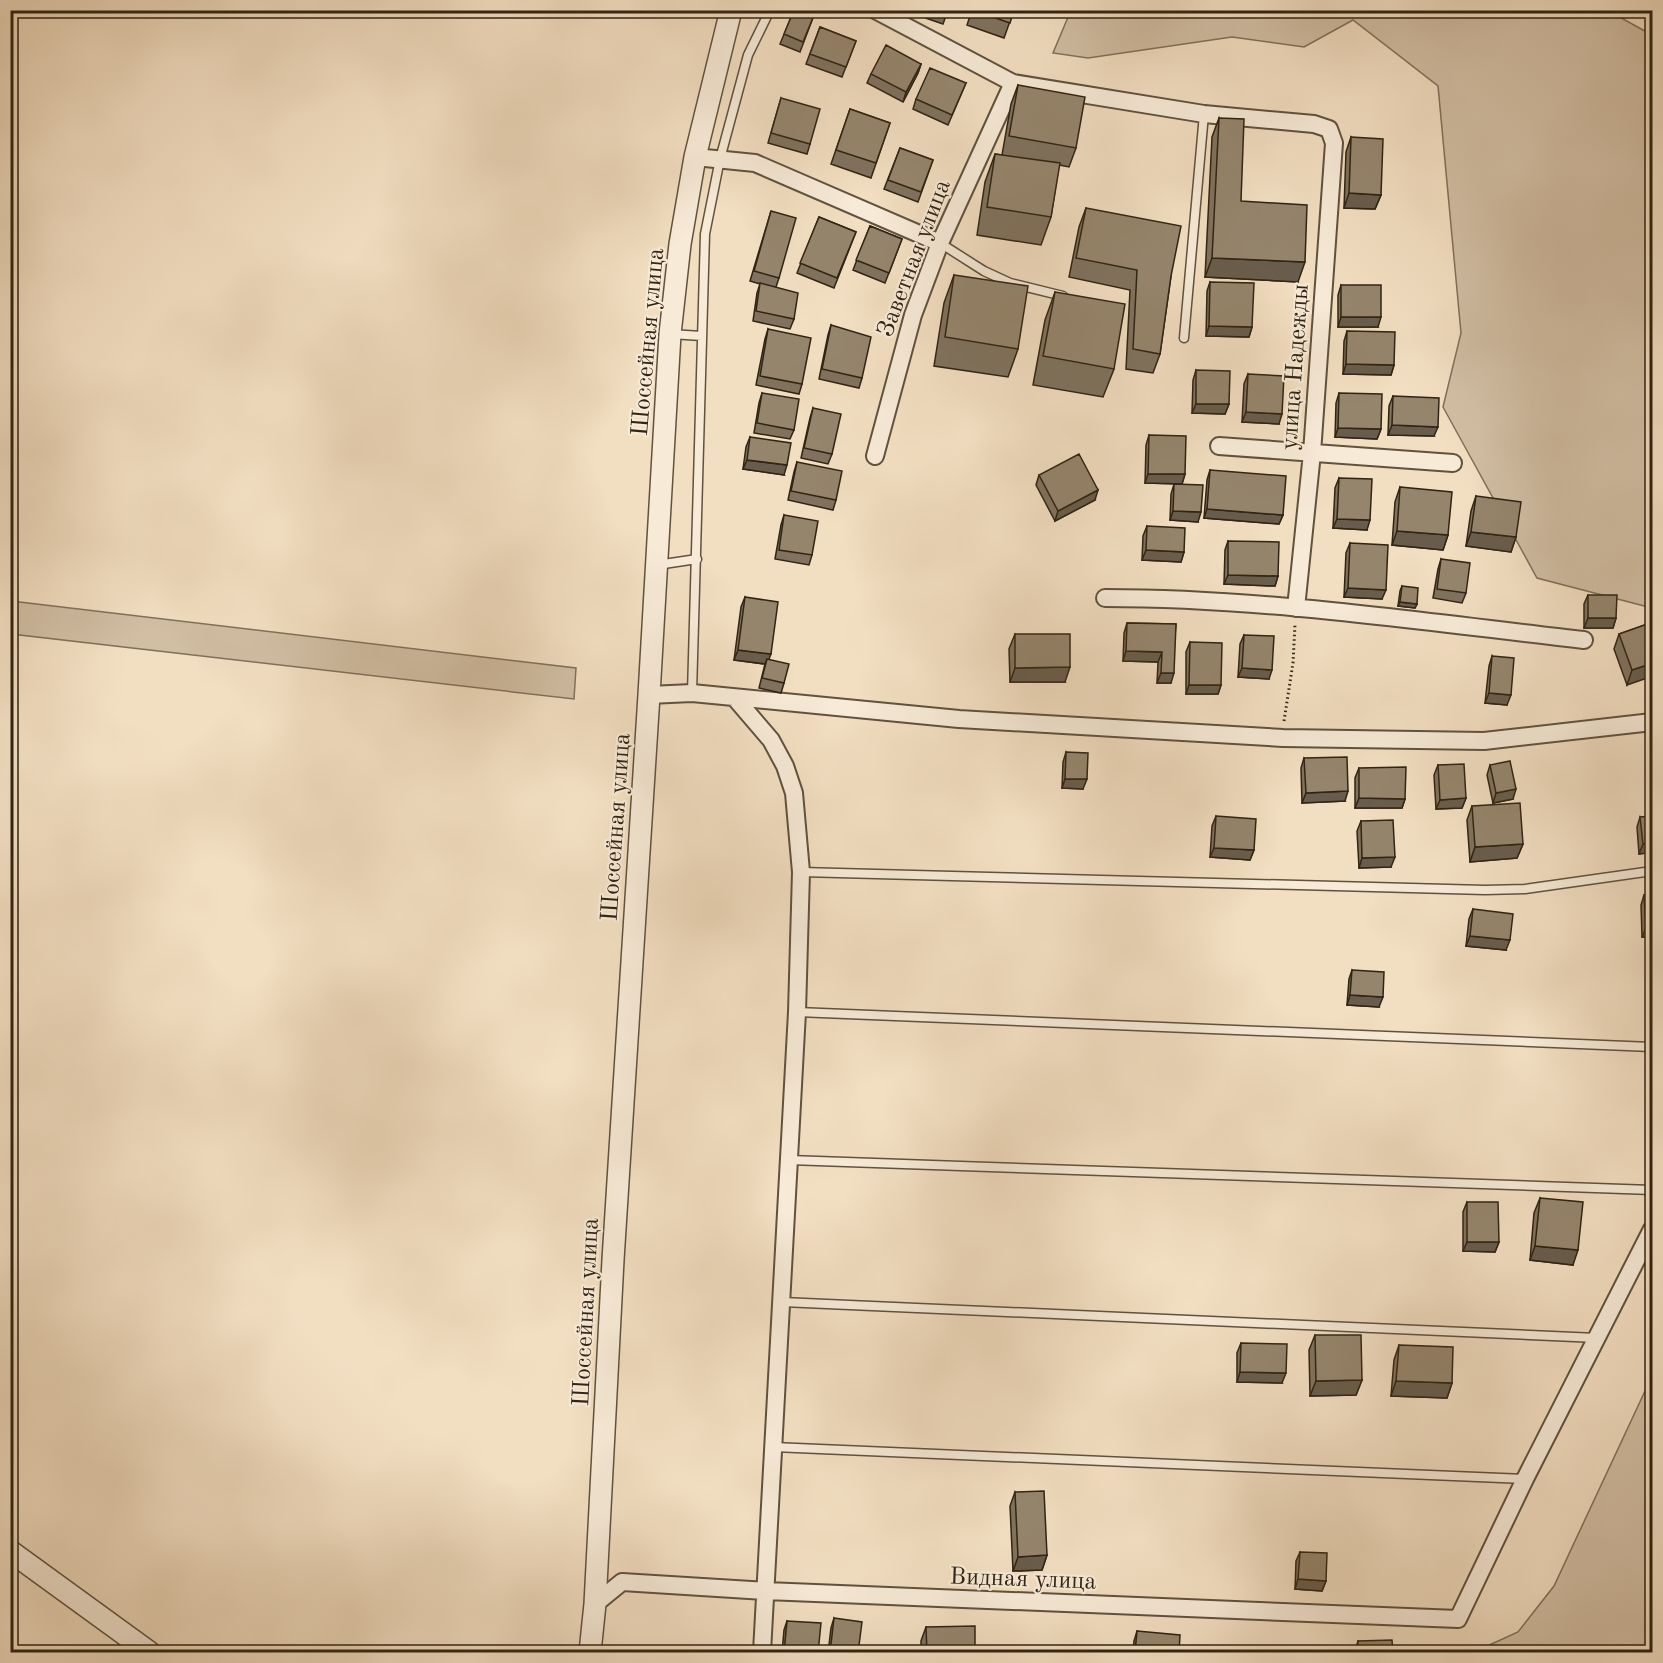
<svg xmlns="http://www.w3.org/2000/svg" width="1663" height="1663" font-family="'Old Standard TT',serif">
	<rect width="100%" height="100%" fill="#f2dec1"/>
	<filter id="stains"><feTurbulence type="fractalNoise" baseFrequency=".00333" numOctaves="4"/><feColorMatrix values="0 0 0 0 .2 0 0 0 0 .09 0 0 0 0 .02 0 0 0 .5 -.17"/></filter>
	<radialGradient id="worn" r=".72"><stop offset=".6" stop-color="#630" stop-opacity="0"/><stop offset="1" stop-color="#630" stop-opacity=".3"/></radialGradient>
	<path fill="#d1bea3" stroke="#80715b" stroke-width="1.5" d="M1071 10H1607L1652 35V608L1537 578 1443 407 1461 333 1438 86 1353 20 1304 47 1232 37 1088 58 1053 53Z
		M11 601 576 668 574 699 11 634Z
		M1652 1376V1652H1476L1485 1647 1518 1632 1554 1586Z"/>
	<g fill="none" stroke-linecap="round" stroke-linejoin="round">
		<g stroke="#60523e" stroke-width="11">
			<path id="service" d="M940 243 984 271 1010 283 1063 296
				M670 334 702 336
				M1184 338 1204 114
				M657 565 697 559
				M692 693 705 234 720 159 748 55 770 10
				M801 872 1485 890 1525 889 1652 871
				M797 1012 1652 1047
				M789 1160 1652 1190
				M782 1302 1597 1338
				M773 1447 1525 1479"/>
		</g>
		<g stroke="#60523e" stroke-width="20">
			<path id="minor" d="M875 10 1013 83 1204 114 1314 124 1329 129 1334 143 1312 453 1296 608
				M695 157 755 163 940 243
				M1219 446 1453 463
				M875 456 913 315 940 243 1013 83
				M1105 598C1265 598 1425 622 1584 640
				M649 695 692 693 959 719 1283 738 1484 741 1652 722
				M735 698 771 740 785 766 794 793 801 872 797 1012 762 1652
				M595 1604 622 1582 766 1591 1458 1619 1525 1479 1652 1229"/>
		</g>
		<g stroke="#60523e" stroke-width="24">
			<path id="tertiary" d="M10 1551 149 1652
				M590 1652 595 1604 613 1260 649 695 670 334 680 244 695 157 731 10"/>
		</g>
		<path stroke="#302413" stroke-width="3" stroke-dasharray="1.5 3" stroke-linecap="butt" d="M1284 721 1293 663 1295 624"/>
		<use href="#service" stroke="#f7ead7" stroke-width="8"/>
		<use href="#minor" stroke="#f7ead7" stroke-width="16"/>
		<use href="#tertiary" stroke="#f7ead7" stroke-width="21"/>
	</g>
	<path fill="#80725e" stroke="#302413" stroke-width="1.5" d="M794 10H816L800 52 780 44Z
		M912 10H948L943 24 911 13Z
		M972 10H1014L1004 38 967 25Z
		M820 27 856 41 842 77 806 64Z
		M921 64 918 73 903 102 867 83 871 74Z
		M966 83 948 125 913 109 916 99Z
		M1018 85 1076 148 1069 167 1059 165 1051 217 1041 245 977 235 985 182 995 154 1002 155 1011 104Z
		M781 98 810 144 807 154 768 143Z
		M850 109 890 123 871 178 831 164Z
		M1219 118 1241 201 1298 282 1205 277 1212 137Z
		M1351 137 1381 195 1375 209 1344 208 1346 152Z
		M900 148 933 160 918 202 884 189Z
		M1086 208 1171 276 1160 354 1153 373 1126 369 1130 290 1069 277 1079 227Z
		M771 211 779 278 776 287 794 319 790 329 753 321 757 293 760 284 750 281Z
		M819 217 856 232 834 288 797 273Z
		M870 226 902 239 885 283 853 270Z
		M954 275 1018 349 1008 377 934 366 944 303Z
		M1210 282 1252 327 1249 337 1206 336 1207 291Z
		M1341 285 1378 327H1338V295Z
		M1055 292 1114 369 1103 397 1033 385 1045 320Z
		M831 325 862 378 859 388 819 379 828 335Z
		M768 329 802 384 799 394 756 385 765 339Z
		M1347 331 1394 365 1391 375 1343 374 1344 341Z
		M1196 370 1229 404 1225 414 1192 413 1193 380Z
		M1248 374 1279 424 1242 422 1244 384Z
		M762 393 794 430 790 439 754 433 759 403Z
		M1339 393 1381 429 1377 439 1335 437 1336 403Z
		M1393 396 1434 436 1388 435 1389 406Z
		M813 408 832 454 828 464 801 458 810 418Z
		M1149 435 1185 474 1182 484 1145 483 1146 445Z
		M750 437 784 475 743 469 746 447Z
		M797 462 836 500 833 510 788 500 794 472Z
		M1210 470 1283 515 1279 524 1204 518 1207 480Z
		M1039 475 1095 500 1055 521 1036 485Z
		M1339 478 1367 530 1333 528 1335 488Z
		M1174 484 1198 522 1170 520 1171 494Z
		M1400 487 1448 535 1443 550 1392 545 1395 502Z
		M1476 496 1516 537 1511 552 1466 546 1471 511Z
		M784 515 812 555 809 565 775 559 781 525Z
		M1147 526 1184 552 1181 562 1142 560 1143 536Z
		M1228 541 1278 576 1275 586 1224 584 1225 550Z
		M1350 543 1382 599 1344 597 1346 553Z
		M1441 559 1466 593 1462 603 1433 598 1438 569Z
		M1402 586 1417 604 1415 608 1398 606 1400 591Z
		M1588 595 1616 618 1613 628H1584V604Z
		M745 597 769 659 784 683 781 693 759 688 765 664 734 660 741 607Z
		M1653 622 1627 685 1614 649 1619 634Z
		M1127 623 1176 624 1171 683H1157L1158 662 1123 661 1124 633Z
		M1015 634 1065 682H1010L1009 649Z
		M1244 635 1269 679 1238 677 1240 644Z
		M1190 642 1221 685 1218 694H1186V652Z
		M1492 656 1507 705 1485 703 1489 666Z
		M1066 752 1083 789 1062 788 1063 762Z
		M1304 758 1345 801 1302 803 1301 768Z
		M1438 765 1466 798 1462 808 1436 809 1434 775Z
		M1490 765 1513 799 1493 803 1487 775Z
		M1359 768 1405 799 1402 808H1355V778Z
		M1472 806 1523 844 1517 858 1470 862 1467 820Z
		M1216 816 1254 850 1250 860 1210 857 1212 826Z
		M1640 817 1653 852 1639 854 1637 827Z
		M1361 821 1391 867 1359 868 1357 831Z
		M1644 895H1653V937H1642L1641 905Z
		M1473 909 1506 950 1466 946 1469 919Z
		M1352 970 1379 1007 1347 1005 1349 979Z
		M1540 1198 1573 1265 1530 1260 1534 1213Z
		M1467 1202 1499 1242 1495 1252 1463 1251V1212Z
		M1315 1335 1362 1380 1356 1395 1310 1396 1309 1350Z
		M1241 1343 1282 1383 1237 1382V1353Z
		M1399 1345 1452 1383 1447 1398 1391 1396 1394 1360Z
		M1015 1492 1047 1555 1042 1570 1013 1571 1010 1506Z
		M1300 1552 1326 1581 1322 1591 1295 1589 1296 1561Z
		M834 1618 858 1653H828L831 1628Z
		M787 1621 818 1653H782L784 1630Z
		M926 1627 975 1653H921V1641Z
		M1137 1631 1179 1653H1133L1134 1641Z
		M1358 1641 1393 1653H1354Z"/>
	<path fill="#685d4c" stroke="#302413" stroke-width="1.5" d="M921 64 918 73 903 102 906 92Z
		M1349 193 1381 195 1375 209 1344 208Z
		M1212 258 1305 262 1298 282 1205 277Z
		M1341 317H1381L1378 327H1338Z
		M1209 326 1252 327 1249 337 1206 336Z
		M1346 364 1394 365 1391 375 1343 374Z
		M1196 404H1229L1225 414 1192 413Z
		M1246 412 1282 414 1279 424 1242 422Z
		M1392 425 1438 427 1434 436 1388 435Z
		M1338 428 1381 429 1377 439 1335 437Z
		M747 460 787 465 784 475 743 469Z
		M1148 474H1185L1182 484 1145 483Z
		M1098 490 1095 500 1055 521 1058 511Z
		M1207 509 1283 515 1279 524 1204 518Z
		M1173 511 1201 512 1198 522 1170 520Z
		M1337 519 1370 520 1367 530 1333 528Z
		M1397 531 1448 535 1443 550 1392 545Z
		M1471 532 1516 537 1511 552 1466 546Z
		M1146 550 1184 552 1181 562 1142 560Z
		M1228 575 1278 576 1275 586 1224 584Z
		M1348 588 1386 590 1382 599 1344 597Z
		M1400 602 1417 604 1415 608 1398 606Z
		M1588 618H1616L1613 628H1584Z
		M738 650 771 654 767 664V659L765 664 734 660Z
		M1126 651 1162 652 1158 662 1123 661Z
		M1653 663V676L1627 685 1632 670Z
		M1070 667 1065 682H1010L1015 668Z
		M1242 668 1272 670 1269 679 1238 677Z
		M1161 673H1174L1171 683H1157Z
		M1189 685H1221L1218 694H1186Z
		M1489 693 1511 695 1507 705 1485 703Z
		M1065 779H1087L1083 789 1062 788Z
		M1516 789 1513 799 1493 803 1496 793Z
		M1348 791 1345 801 1302 803 1306 793Z
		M1359 798 1405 799 1402 808H1355Z
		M1466 798 1462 808 1436 809 1440 800Z
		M1653 843V852L1639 854 1643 844Z
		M1523 844 1517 858 1470 862 1475 847Z
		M1214 848 1254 850 1250 860 1210 857Z
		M1395 857 1391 867 1359 868 1362 858Z
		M1653 927V937H1642L1646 928Z
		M1470 936 1510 940 1506 950 1466 946Z
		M1350 995 1383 997 1379 1007 1347 1005Z
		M1467 1242H1499L1495 1252 1463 1251Z
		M1535 1246 1578 1250 1573 1265 1530 1260Z
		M1240 1372 1286 1373 1282 1383 1237 1382Z
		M1362 1380 1356 1395 1310 1396 1316 1381Z
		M1396 1381 1452 1383 1447 1398 1391 1396Z
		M1047 1555 1042 1570 1013 1571 1018 1557Z
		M1298 1579 1326 1581 1322 1591 1295 1589Z"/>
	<path fill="#95856d" stroke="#302413" stroke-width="1.5" d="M794 10H816L803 42 784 34Z
		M936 10H948L946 14Z
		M972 10H1014L1010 23Z
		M820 27 856 41 846 67 810 54Z
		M886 45 921 64 906 92 871 74Z
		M930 68 966 83 952 115 916 99Z
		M1018 85 1085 97 1076 148 1009 136Z
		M781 98 820 109 810 144 771 133Z
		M850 109 890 123 876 163 836 150Z
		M1219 118 1244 119 1241 201 1307 205 1305 262 1212 258Z
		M1351 137 1383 139 1381 195 1349 193Z
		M900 148 933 160 921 192 888 180Z
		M995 154 1060 163 1051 217 987 207Z
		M1086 208 1181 226 1171 276 1160 354 1133 349 1137 270 1076 258Z
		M771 211 796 218 779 278 754 271Z
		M819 217 856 232 837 278 800 263Z
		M870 226 902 239 889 273 856 260Z
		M954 275 1028 286 1018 349 945 337Z
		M1210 282 1254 283 1252 327 1209 326Z
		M760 283 798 293 794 319 756 311Z
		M1341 285H1381V317H1341Z
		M1055 292 1125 304 1114 369 1043 356Z
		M831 325 871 337 862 378 822 369Z
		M768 329 811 338 802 384 760 376Z
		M1347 331 1395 332 1394 365 1346 364Z
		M1196 370 1230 371 1229 404H1196Z
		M1248 374 1284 376 1282 414 1246 412Z
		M762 393 799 399 794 430 757 423Z
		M1339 393 1382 394 1381 429 1338 428Z
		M1393 396 1439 398 1438 427 1392 425Z
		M813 408 841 414 832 454 804 448Z
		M1149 435 1186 436 1185 474H1148Z
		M750 437 791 443 787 465 747 460Z
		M1079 454 1098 490 1058 511 1039 475Z
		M797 462 842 471 836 500 791 491Z
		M1210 470 1286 476 1283 515 1207 509Z
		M1339 478 1372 479 1370 520 1337 519Z
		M1174 484 1203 485 1201 512 1173 511Z
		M1400 487 1452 492 1448 535 1397 531Z
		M1476 496 1521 502 1516 537 1471 532Z
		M784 515 818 521 812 555 779 550Z
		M1147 526 1185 528 1184 552 1146 550Z
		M1228 541 1279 542 1278 576 1228 575Z
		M1350 543 1388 545 1386 590 1348 588Z
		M1441 559 1470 563 1466 593 1437 589Z
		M1402 586 1418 588 1417 604 1400 602Z
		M1588 595H1617L1616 618H1588Z
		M745 597 778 602 771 654 738 650Z
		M1653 622V663L1632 670 1619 634Z
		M1127 623 1176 624 1174 673H1161L1162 652 1126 651Z
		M1015 634H1070V667L1015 668Z
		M1244 635 1274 636 1272 670 1242 668Z
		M1190 642 1222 643 1221 685H1189Z
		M1492 656 1514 658 1511 695 1489 693Z
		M767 659 789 664 784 683 762 678Z
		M1066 752 1088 753 1087 779H1065Z
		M1347 757 1348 791 1306 793 1304 758Z
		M1510 761 1516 789 1496 793 1490 765Z
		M1464 764 1466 798 1440 800 1438 765Z
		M1406 767 1405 799 1359 798V768Z
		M1520 803 1523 844 1475 847 1472 806Z
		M1216 816 1256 819 1254 850 1214 848Z
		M1653 816V843L1643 844 1640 817Z
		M1393 820 1395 857 1362 858 1361 821Z
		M1644 895H1653V927L1646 928Z
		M1473 909 1513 914 1510 940 1470 936Z
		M1352 970 1384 972 1383 997 1350 995Z
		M1540 1198 1583 1202 1578 1250 1535 1246Z
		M1467 1202H1498L1499 1242H1467Z
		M1315 1335H1361L1362 1380 1316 1381Z
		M1241 1343 1287 1344 1286 1373 1240 1372Z
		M1399 1345 1453 1347 1452 1383 1396 1381Z
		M1044 1491 1047 1555 1018 1557 1015 1492Z
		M1300 1552 1327 1553 1326 1581 1298 1579Z
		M834 1618 862 1622 858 1653H830Z
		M787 1621 821 1623 818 1653H784Z
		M975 1626V1653H927L926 1627Z
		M1137 1631 1180 1635 1179 1653H1135Z
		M1392 1640 1393 1653H1358V1641Z"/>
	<g text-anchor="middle" stroke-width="4.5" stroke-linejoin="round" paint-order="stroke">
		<g font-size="24" fill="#302413" stroke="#f7ead7">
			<text transform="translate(913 258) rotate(-69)" y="8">Заветная улица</text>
			<text transform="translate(647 342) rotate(-85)" y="8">Шоссейная улица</text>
			<text transform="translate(1294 367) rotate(-86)" y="8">улица Надежды</text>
			<text transform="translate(615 827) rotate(-86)" y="8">Шоссейная улица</text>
			<text transform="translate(585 1312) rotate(-87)" y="8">Шоссейная улица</text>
			<text transform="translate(1023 1578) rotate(2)" y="8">Видная улица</text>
		</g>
	</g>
	<rect width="1663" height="1663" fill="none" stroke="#f2dec1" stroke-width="36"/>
	<rect x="12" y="12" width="1639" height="1639" fill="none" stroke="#302413" stroke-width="3"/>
	<rect x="18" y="18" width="1627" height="1627" fill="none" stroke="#302413" stroke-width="1.5"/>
	<rect width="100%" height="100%" filter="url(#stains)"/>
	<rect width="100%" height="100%" fill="url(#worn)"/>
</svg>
